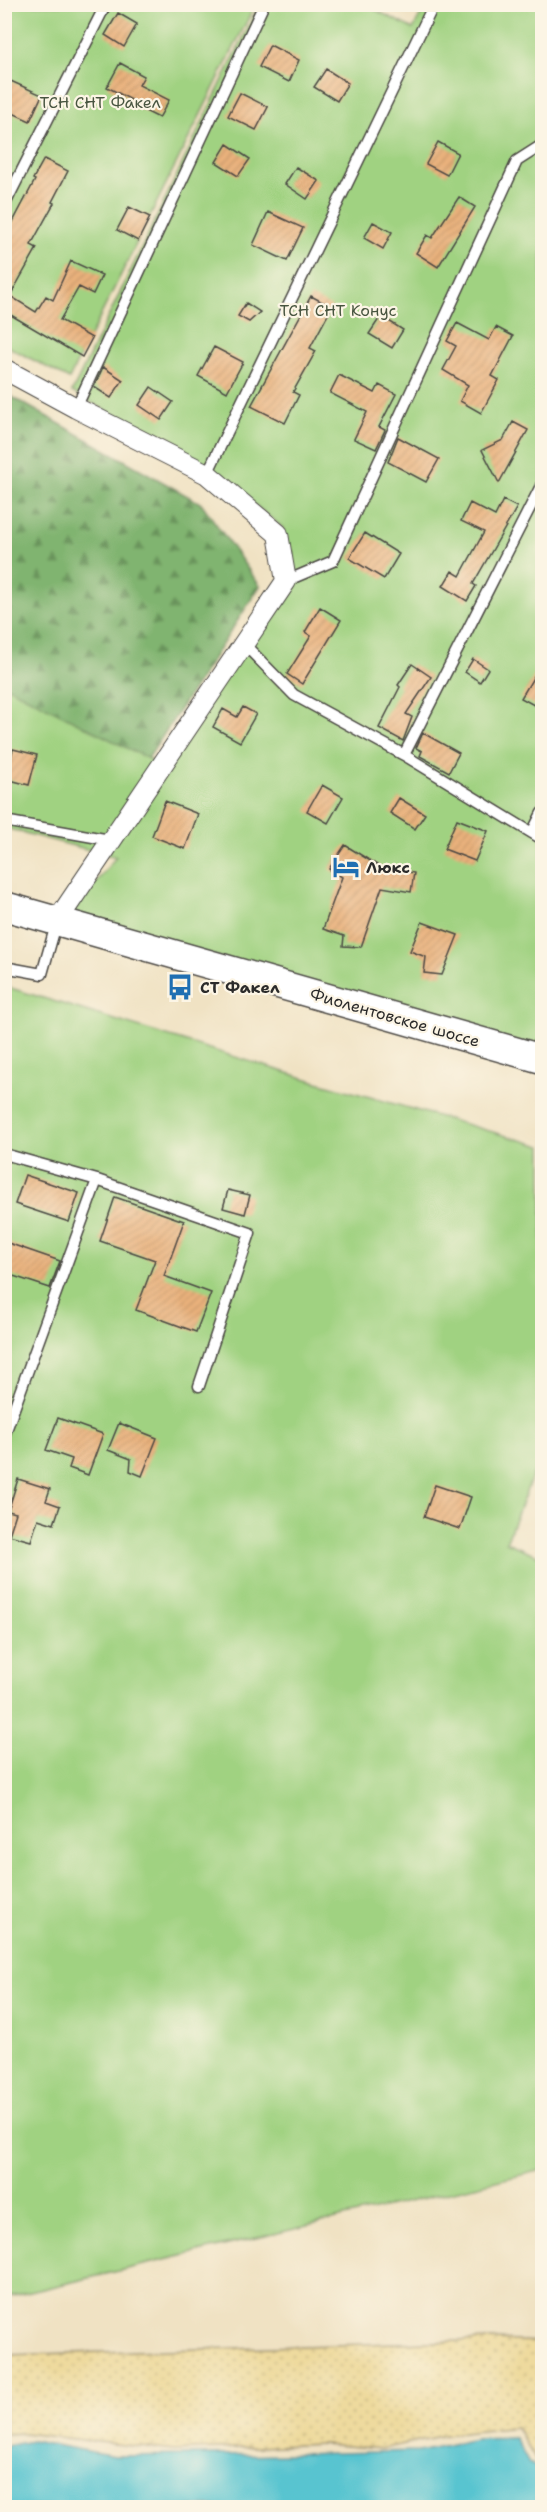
<svg xmlns="http://www.w3.org/2000/svg" width="547" height="2512" font-family="'Shantell Sans',sans-serif">
	<defs>
		<pattern id="forest-firs" width="22" height="20" patternUnits="userSpaceOnUse" patternTransform="scale(1.5)"><rect width="22" height="20" fill="#80b46f"/><path d="M5 1l3.5 6h-7zM16 11l3.5 6h-7z" fill="#69935b"/></pattern>
		<pattern id="sand-dots" width="8" height="8" patternUnits="userSpaceOnUse" patternTransform="scale(1.5)"><rect width="8" height="8" fill="#eeda9e"/><path d="M2 2h.1M6 6h.1" fill="none" stroke="#cb8" stroke-width="1.8" stroke-linecap="round"/></pattern>
		<pattern id="building-hatch" width="6" height="6" patternUnits="userSpaceOnUse" patternTransform="scale(1.5)"><rect width="6" height="6" fill="#e9b17b"/><path d="M-1 1l2-2M0 6l6-6M5 7l2-2" fill="none" stroke="#c8986a"/></pattern>
	</defs>
	<rect width="100%" height="100%" fill="#fcf5e5"/>
	<filter id="ink" filterUnits="userSpaceOnUse"><feTurbulence type="fractalNoise" baseFrequency=".0167" numOctaves="2"/><feDisplacementMap in="SourceGraphic" scale="12" xChannelSelector="R" yChannelSelector="G"/><feConvolveMatrix kernelMatrix="1 2 1 2 8 2 1 2 1" color-interpolation-filters="sRGB"/></filter>
	<filter id="wash" filterUnits="userSpaceOnUse"><feTurbulence type="fractalNoise" baseFrequency=".008" numOctaves="4" result="noise"/><feDisplacementMap in="SourceGraphic" scale="24" xChannelSelector="R" yChannelSelector="G"/><feGaussianBlur stdDeviation="1.35" result="paint"/><feColorMatrix in="noise" values="0 0 0 0 0 0 0 0 0 0 0 0 0 0 0 0 0 1.4 0 .05"/><feComposite in="paint" operator="in"/></filter>
	<g filter="url(#wash)">
		<rect width="100%" height="100%" fill="#f0e2c3"/>
		<path fill="url(#forest-firs)" stroke="#56704d" stroke-width="1.5" d="M5 393 202 504 260 586 142 768 5 750Z"/>
		<path fill="url(#sand-dots)" stroke="#8c8264" stroke-width="1.5" d="M494 2340 542 2342V2465L537 2462 516 2427 445 2435 382 2449 323 2444 174 2451 24 2433 5 2434V2355Z"/>
		<path fill="#a0d281" stroke="#667e56" stroke-width="1.5" d="M4 5H255L69 379 5 345Z
			M259 5H366L413 29 426 5H542V1049L70 915 116 857 5 828 4 685 156 763 291 586 283 528 204 464 72 392Z
			M4 986 314 1081 542 1146V1452L506 1542 542 1557V2170L5 2298Z"/>
		<path fill="#58c4d0" stroke="#42787e" stroke-width="1.5" d="M515 2438 529 2464 542 2469V2507H5V2446L32 2441 115 2456 296 2454 419 2451 475 2439Z"/>
		<g id="blocks">
			<path fill="url(#building-hatch)" d="M118 13 137 24 124 47 105 35Z
				M270 45 299 60 289 82 259 67Z
				M120 63 144 76 139 85 169 100 159 118 135 106 137 103 107 87Z
				M326 69 348 83 337 101 314 87Z
				M4 78 42 95 30 121 4 109Z
				M240 93 268 107 256 130 228 116Z
				M438 142 458 153 447 175 426 164Z
				M227 144 250 159 238 176 216 162Z
				M44 159 68 171 52 202 54 203 31 245 37 248 10 296 36 312 46 296 53 300 71 261 102 275 93 294 79 287 60 320 92 338 82 357 4 311V239L35 180 33 179Z
				M296 167 319 181 307 199 285 184Z
				M459 197 475 207 438 267 416 253 427 235 432 238Z
				M129 207 150 217 138 241 117 230Z
				M268 212 303 228 287 261 253 245Z
				M373 222 392 232 383 249 364 238Z
				M311 296 332 307 310 348 316 351 293 392 299 395 285 423 251 406Z
				M246 303 260 312 249 322 238 316Z
				M381 316 403 330 392 348 369 334Z
				M457 323 489 340 496 327 513 336 492 376 499 380 481 413 460 401 468 385 443 370 456 346 447 341Z
				M214 347 243 362 227 392 198 376Z
				M103 367 123 380 111 398 94 387Z
				M339 375 375 393 379 385 396 394 379 427 385 430 376 449 354 439 367 412 330 393Z
				M151 387 173 402 161 420 139 405Z
				M513 422 528 430 499 483 482 450 503 440Z
				M398 437 439 459 426 482 388 462Z
				M503 500 517 507 473 584 476 586 467 601 443 586 452 571 460 576 484 532 461 521 470 503 495 516Z
				M365 533 399 554 384 579 349 558Z
				M320 607 341 620 302 684 287 674 311 636 305 632Z
				M473 659 488 669 480 682 465 672Z
				M543 661V710L521 698Z
				M412 664 431 677 406 714 412 717 403 741 379 728 400 687 398 685Z
				M243 707 256 714 240 742 213 727 223 709 237 717Z
				M423 733 459 753 449 772 420 756 422 751 416 748Z
				M13 749 37 755 29 785 6 779Z
				M322 785 343 797 328 823 307 811Z
				M399 798 425 814 415 829 390 813Z
				M165 801 198 814 185 849 152 836Z
				M457 819 488 831 475 861 444 849Z
				M345 845 380 867 414 873 411 892 382 887 361 947 343 946 344 936 323 929 342 877 329 869Z
				M422 922 458 935 442 975 424 973 426 957 410 951Z
				M25 1175 79 1193 69 1222 15 1204Z
				M228 1190 250 1195 245 1214 223 1208Z
				M115 1197 184 1221 164 1276 211 1293 196 1332 136 1310 155 1260 100 1241Z
				M8 1243 60 1261 50 1288 4 1273V1254Z
				M58 1418 103 1434 88 1475 69 1468 72 1459 46 1450Z
				M119 1423 157 1438 142 1476 130 1471 131 1459 108 1450Z
				M18 1479 50 1489 46 1501 60 1506 54 1524 38 1519 31 1541 9 1535 16 1513 8 1511Z
				M435 1485 471 1497 460 1529 424 1517Z"/>
		</g>
	</g>
	<g filter="url(#ink)">
		<use href="#blocks" fill-opacity="0" stroke="#494642" stroke-width="1.5"/>
		<g fill="none" stroke-linecap="round" stroke-linejoin="round">
			<g stroke="#494642" stroke-width="13">
				<path id="lane" d="M4 206 106 4
					M76 408 264 4
					M207 474 434 4
					M286 581 333 561 517 161 542 145
					M244 644 294 695 404 755 542 839
					M404 755 542 484
					M4 821 110 840
					M532 833 542 813
					M4 967 42 974 57 921
					M4 1154 97 1180 4 1436
					M97 1180 250 1233 199 1386"/>
			</g>
			<g stroke="#494642" stroke-width="22">
				<path id="street" d="M4 369 76 408 207 474 278 534 286 581 57 921"/>
			</g>
			<g stroke="#494642" stroke-width="31">
				<path id="secondary" d="M4 906 542 1059"/>
			</g>
			<use href="#lane" stroke="#fff" stroke-width="10"/>
			<use href="#street" stroke="#fff" stroke-width="20"/>
			<use href="#secondary" stroke="#fff" stroke-width="28"/>
		</g>
	</g>
	<defs>
		<g id="hotel-bare" transform="scale(2.07)"><path d="M-6-4.5h1.5V1H6V5H4.5V3h-9V5H-6ZM-4 0a1.8 1.8 0 1 1 3.6 0ZM.5 0V-2.5h3Q6-2.5 6 0Z" fill="#1f6fb2" stroke="#fcf5e5" stroke-width="2.5" paint-order="stroke"/></g>
		<g id="bus-bare" transform="scale(2.07)"><path d="M-5-6H5V4H4V6H2V4H-2V6H-4V4H-5ZM-3.5-4V0h7V-4ZM-3.5 1.2v1.5H-2V1.2ZM2 1.2v1.5H3.5V1.2Z" fill="#1f6fb2" stroke="#fcf5e5" stroke-width="2.5" paint-order="stroke"/></g>
	</defs>
	<g fill-rule="evenodd">
		<use href="#hotel-bare" x="346" y="867"/>
		<use href="#bus-bare" x="180" y="987"/>
	</g>
	<g text-anchor="middle" stroke-width="4.5" stroke-linejoin="round" paint-order="stroke">
		<g font-size="16" fill="#485540" stroke="#fcf5e5">
			<text x="100" y="108">ТСН СНТ Факел</text>
			<text x="338" y="316">ТСН СНТ Конус</text>
		</g>
		<g font-size="16" font-weight="bold" fill="#2b2b2b" stroke="#fcf5e5" text-anchor="start">
			<text x="366" y="873">Люкс</text>
			<text x="200" y="993">СТ Факел</text>
		</g>
		<g font-size="16" fill="#2b2b2b" stroke="#fcf5e5">
			<text transform="translate(395 1017) rotate(16)" y="6">Фиолентовское шоссе</text>
		</g>
	</g>
	<rect width="547" height="2512" fill="none" stroke="#fcf5e5" stroke-width="24"/>
</svg>
